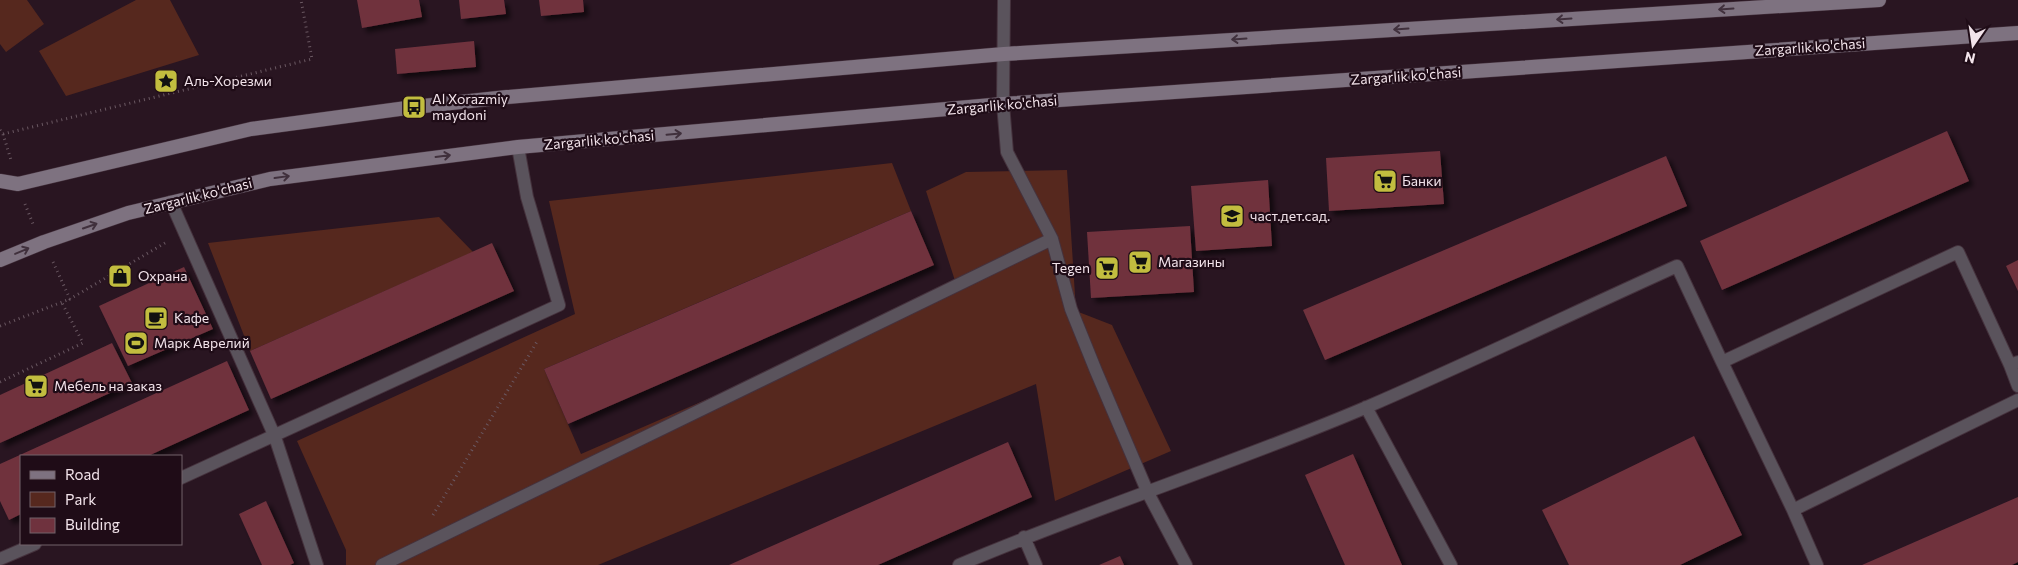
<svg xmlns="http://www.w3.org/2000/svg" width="2018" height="565" font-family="Commissioner,sans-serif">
	<defs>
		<filter id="shadow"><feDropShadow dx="4.5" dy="4.5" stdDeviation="2.5" flood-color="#0009"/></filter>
	</defs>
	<rect width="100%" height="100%" fill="#291521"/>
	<path fill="#56281e" d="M0 0H27L44 24 6 52 0 44Z
		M136 0H170L199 55 66 96 39 51Z
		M892 163 911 211 544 369 581 454 958 290 926 191 966 172 1067 170 1076 311 1112 325 1171 451 1055 501 1036 384 598 565H346V550L297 441 575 314 549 201Z
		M439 217 473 252 250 351 208 243Z"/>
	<path fill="#6f323e" filter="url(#shadow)" d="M357 0H419L422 17 362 28Z
		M459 0H504L506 14 461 19Z
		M539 0H583L584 12 541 16Z
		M474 41 476 67 397 74 395 49Z
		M1947 131 1969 181 1722 290 1700 241Z
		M1440 151 1444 204 1329 211 1326 158Z
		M1666 156 1687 206 1325 360 1303 310Z
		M1268 180 1272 246 1196 251 1191 186Z
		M911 211 934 265 568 424 544 369Z
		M1190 226 1194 292 1091 298 1087 232Z
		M492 243 514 291 271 399 250 351Z
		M2018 260V291L2006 266Z
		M184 267 213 329 128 366 99 306Z
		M112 343 132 383 0 443V395Z
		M227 361 249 410 148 456H21V514L9 520 0 501V464Z
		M1694 436 1742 535 1680 565H1569L1542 510Z
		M1008 442 1032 497 878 565H729Z
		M1353 454 1402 565H1345L1305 475Z
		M2018 497V562L2012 565H1862Z
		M266 501 294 563 290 565H262L239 514Z
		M1120 556 1124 565H1099Z"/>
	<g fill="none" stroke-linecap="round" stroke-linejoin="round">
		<g stroke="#45323d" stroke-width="14">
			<path id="service" d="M1004 0 1003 104 1007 152 1052 239 1071 309 1096 371 1148 493 1186 565
				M171 202 275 437 317 565
				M1722 362 1793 510 1817 565
				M2018 362 2010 365 2018 386
				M1366 407 1451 565
				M181 478 559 305 527 197 518 147
				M1793 510 2018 400
				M1024 537 1036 565
				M0 559 35 544
				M382 565 1052 239
				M959 565C1093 508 1233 464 1367 407 1471 362 1573 313 1677 266L1722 362 1958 252 2010 365"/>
		</g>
		<g stroke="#45323d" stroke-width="15">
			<path id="secondary" d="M0 181 18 184 251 129 414 107 507 97 1004 54 1879 0
				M0 260 44 242 128 213 270 179 518 147 1003 104 2018 33"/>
		</g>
		<path stroke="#6a5862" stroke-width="3" stroke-dasharray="1 4" stroke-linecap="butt" d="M0 130 3 134 312 59 301 0
			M3 134 11 160
			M25 204 33 224
			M53 262 70 299 165 243
			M0 326 70 299
			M0 382 83 343 62 303
			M433 515 538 340"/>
		<use href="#service" stroke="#5a535c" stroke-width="12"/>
		<use href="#secondary" stroke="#7e7280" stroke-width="14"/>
	</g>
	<defs><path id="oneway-shaft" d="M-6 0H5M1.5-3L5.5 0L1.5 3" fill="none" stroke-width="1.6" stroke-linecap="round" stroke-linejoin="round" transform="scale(1.25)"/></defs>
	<g stroke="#40303c">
		<use href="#oneway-shaft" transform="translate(1726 9) rotate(176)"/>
		<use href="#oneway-shaft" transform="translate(1564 19) rotate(176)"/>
		<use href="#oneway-shaft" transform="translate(1401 29) rotate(176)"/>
		<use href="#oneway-shaft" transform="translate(1239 39) rotate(176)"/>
		<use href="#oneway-shaft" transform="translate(674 134) rotate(-5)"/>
		<use href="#oneway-shaft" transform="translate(443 156) rotate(-7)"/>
		<use href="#oneway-shaft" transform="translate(282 177) rotate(-8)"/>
		<use href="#oneway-shaft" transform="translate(90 226) rotate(-19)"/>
		<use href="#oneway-shaft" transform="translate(22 251) rotate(-23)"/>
	</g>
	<defs>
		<g id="sight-square" transform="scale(1.25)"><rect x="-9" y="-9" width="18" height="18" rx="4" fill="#c2bd3f" stroke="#1f0c17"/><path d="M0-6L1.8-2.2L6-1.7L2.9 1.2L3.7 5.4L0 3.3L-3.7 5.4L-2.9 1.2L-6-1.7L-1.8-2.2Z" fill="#111"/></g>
		<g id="bus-square" transform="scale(1.25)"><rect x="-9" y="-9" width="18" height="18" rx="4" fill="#c2bd3f" stroke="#1f0c17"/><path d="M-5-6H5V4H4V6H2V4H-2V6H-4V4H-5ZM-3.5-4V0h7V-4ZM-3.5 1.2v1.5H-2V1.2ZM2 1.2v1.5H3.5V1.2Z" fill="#111"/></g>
		<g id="supermarket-square" transform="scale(1.25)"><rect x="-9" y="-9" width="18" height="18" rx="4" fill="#c2bd3f" stroke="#1f0c17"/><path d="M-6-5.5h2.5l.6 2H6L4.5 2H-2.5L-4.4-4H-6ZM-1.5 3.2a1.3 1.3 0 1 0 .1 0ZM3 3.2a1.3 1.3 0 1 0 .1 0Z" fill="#111"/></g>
		<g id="school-square" transform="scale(1.25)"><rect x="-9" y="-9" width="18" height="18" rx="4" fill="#c2bd3f" stroke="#1f0c17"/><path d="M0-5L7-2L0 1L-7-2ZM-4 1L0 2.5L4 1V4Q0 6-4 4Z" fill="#111"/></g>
		<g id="shop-square" transform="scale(1.25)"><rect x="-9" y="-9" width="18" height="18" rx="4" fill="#c2bd3f" stroke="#1f0c17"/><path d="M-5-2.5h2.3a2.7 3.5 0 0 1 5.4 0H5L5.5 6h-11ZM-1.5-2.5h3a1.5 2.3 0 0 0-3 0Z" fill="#111"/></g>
		<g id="cafe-square" transform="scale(1.25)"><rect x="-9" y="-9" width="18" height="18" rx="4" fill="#c2bd3f" stroke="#1f0c17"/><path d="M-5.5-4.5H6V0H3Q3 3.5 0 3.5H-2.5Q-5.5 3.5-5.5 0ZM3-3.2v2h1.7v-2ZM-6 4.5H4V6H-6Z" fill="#111"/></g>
		<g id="stadium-square" transform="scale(1.25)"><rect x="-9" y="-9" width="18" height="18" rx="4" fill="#c2bd3f" stroke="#1f0c17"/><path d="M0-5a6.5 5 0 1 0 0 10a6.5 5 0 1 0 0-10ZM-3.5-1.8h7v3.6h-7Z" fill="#111"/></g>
	</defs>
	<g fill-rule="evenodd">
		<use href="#sight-square" x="166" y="81"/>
		<use href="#bus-square" x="414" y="107"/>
		<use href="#supermarket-square" x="1385" y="181"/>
		<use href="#school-square" x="1232" y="216"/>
		<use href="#supermarket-square" x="1140" y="262"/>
		<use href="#supermarket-square" x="1107" y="268"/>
		<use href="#shop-square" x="120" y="276"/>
		<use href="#cafe-square" x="156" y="318"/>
		<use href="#stadium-square" x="136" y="343"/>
		<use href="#supermarket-square" x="36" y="386"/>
	</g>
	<g text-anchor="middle" stroke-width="4.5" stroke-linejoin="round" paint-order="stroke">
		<g font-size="14" fill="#f2e3ea" stroke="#1f0c17">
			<text transform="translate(1810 47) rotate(-4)" y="5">Zargarlik ko'chasi</text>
			<text transform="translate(1406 76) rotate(-4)" y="5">Zargarlik ko'chasi</text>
			<text transform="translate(1002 105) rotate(-5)" y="5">Zargarlik ko'chasi</text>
			<text transform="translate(599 140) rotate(-5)" y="5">Zargarlik ko'chasi</text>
			<text transform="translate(198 196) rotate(-14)" y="5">Zargarlik ko'chasi</text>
		</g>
		<g font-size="14" fill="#f2e3ea" stroke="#1f0c17" text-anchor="start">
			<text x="184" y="86">Аль-Хорезми</text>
			<text x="432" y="104">Al Xorazmiy<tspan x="432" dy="16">maydoni</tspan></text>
			<text x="1402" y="186">Банки</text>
			<text x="1250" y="221">част.дет.сад.</text>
			<text x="1158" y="267">Магазины</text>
			<text x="1090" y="273" text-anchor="end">Tegen</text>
			<text x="138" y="281">Охрана</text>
			<text x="174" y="323">Кафе</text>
			<text x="154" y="348">Марк Аврелий</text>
			<text x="54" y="391">Мебель на заказ</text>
		</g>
	</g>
	<rect x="20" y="455" width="162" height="90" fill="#1f0c17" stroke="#73626b"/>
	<rect x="30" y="471" width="25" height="8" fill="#7e7280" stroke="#73626b"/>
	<text x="65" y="480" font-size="15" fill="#f2e3ea">Road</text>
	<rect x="30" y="492" width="25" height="15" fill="#56281e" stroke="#73626b"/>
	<text x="65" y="505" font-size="15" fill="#f2e3ea">Park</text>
	<rect x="30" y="518" width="25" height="15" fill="#6f323e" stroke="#73626b"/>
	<text x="65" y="530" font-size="15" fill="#f2e3ea">Building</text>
	<g transform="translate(1973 45) rotate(193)" stroke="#1f0c17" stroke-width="4" paint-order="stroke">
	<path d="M0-4L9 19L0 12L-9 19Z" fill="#f2e3ea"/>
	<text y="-8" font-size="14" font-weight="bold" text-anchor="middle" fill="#f2e3ea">N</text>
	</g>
</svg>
